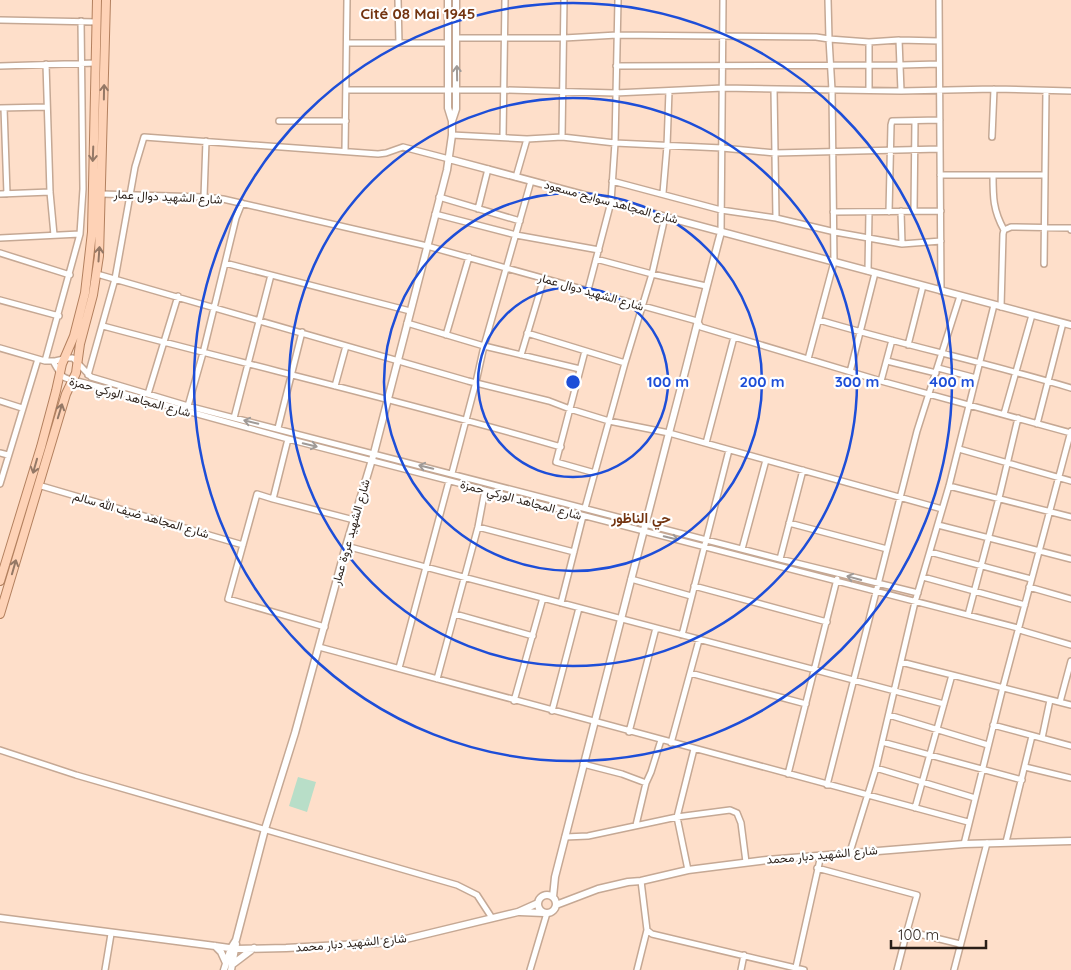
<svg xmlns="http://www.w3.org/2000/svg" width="1071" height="970" font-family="Quicksand,Vazirmatn,sans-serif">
	<rect width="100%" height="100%" fill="#fedfca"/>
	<path fill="#b8dec8" d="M298 777 316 782 307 812 289 806Z"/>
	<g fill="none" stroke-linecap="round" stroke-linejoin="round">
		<g stroke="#c5a894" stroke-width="8">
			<path id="minor" d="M398 0 399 43
				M828 0 829 39 869 42 899 40 939 41
				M939 0 941 291
				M0 20 97 22
				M456 38H564L617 35 816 37 829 39 832 90 834 262 808 359
				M899 40 901 91
				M869 42V90
				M347 43H448
				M46 64 50 192 54 235
				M0 66 96 63
				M616 66 901 65 939 64
				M774 89 776 218
				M347 90H505L615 93 723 88 901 91 994 89 1071 91
				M0 108 47 107
				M4 108 7 194
				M279 121H346
				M452 135 527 139 562 137 615 143 722 148 775 153 940 149
				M503 137 505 0
				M562 137 564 0
				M992 137 994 89
				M345 151 347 0
				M940 175H1045
				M993 175C993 197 993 210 1004 230
				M516 177 527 139
				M612 181 721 210 776 218 835 232 902 244 941 241
				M663 193 667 146 669 91
				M0 194 50 192
				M102 194 204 197 223 199 427 246 697 321 701 327 881 381 1071 433
				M204 197 206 141
				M439 197 520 221
				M478 209 488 169
				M901 211 902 244
				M914 211 915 121
				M833 212 941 211
				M889 212 891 125 892 121 940 120
				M435 214 516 235 599 250
				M721 232 723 0
				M0 238 80 234
				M0 253 70 275
				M596 259 652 274 706 286
				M225 263 410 311
				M1044 264 1046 91
				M868 271 869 212
				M97 274 468 381 549 401 570 409 609 421 669 433 942 509
				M588 290 611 202 615 143 618 0
				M0 300 59 316
				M1001 307 1003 234 1004 230 1011 227 1071 228V230
				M819 320C903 345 988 363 1071 388
				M407 323 484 346 580 369
				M103 326C255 367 409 402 561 447
				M527 333 625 363
				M446 335 469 257
				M908 345 923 286
				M0 348 45 361H55L68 358H73L91 377 188 406 780 559 918 593
				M585 351 556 462 595 473
				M521 355 544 278
				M45 361 80 234 83 189 81 21
				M53 361C65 383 63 377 85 383L288 439 1018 628 1023 631 1071 645
				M887 361 936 373
				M938 368 976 378
				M850 372 875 273
				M88 375 115 279 135 167 144 137 378 154 386 153 403 147 449 159
				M881 381 892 340
				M335 386 346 346
				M148 394 178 296
				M0 401 22 408
				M188 406 203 353 236 218 242 203
				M1004 414 1032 315
				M234 418 271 275
				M1037 424 1063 323
				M278 428 302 332
				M288 439 273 499 354 520
				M706 443 734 337
				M959 449 1071 481
				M0 453 8 455
				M452 473 476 382 484 346 531 181
				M0 484 38 359
				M38 485 243 545
				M949 486 1071 517
				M273 499 257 494 228 599 325 627
				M585 508 625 363 652 274 665 217
				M789 523 887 549
				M938 525 1071 559
				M478 527 574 552
				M346 546 944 704
				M742 549 766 460
				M930 552 1031 579
				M780 559 803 470
				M923 577 1025 605
				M631 579 691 596
				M694 586 827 622
				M1029 587 1071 599
				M561 603 583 516
				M455 614 533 636
				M968 615 999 498 1018 418
				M682 635 729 450
				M319 647 968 822
				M901 662 1071 705
				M399 668 449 481
				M690 673 806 704
				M437 679 478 527 485 490
				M514 701 543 598
				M1060 702 1071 661
				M552 711 579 608
				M889 715 988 745
				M993 725 1071 746
				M629 732 656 628
				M1042 738 1050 700
				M882 742 1022 780
				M671 743 699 640
				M0 750 76 775 457 885 477 895 492 918
				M583 764 622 774 646 783 651 772 661 740
				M1025 767 1071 778
				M876 768 975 798
				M788 774 837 579
				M827 785 917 431 960 296
				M915 808 952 675
				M636 825 646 783
				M565 837 588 836 677 817 730 810 737 813 741 823 746 862
				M1006 842 1032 736
				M964 844 1003 687 1071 431
				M850 852 876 768 915 602 949 486 994 305
				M817 868 917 895 907 931
				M688 870 677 817 694 749
				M641 881 647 930 652 934 804 970
				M796 967 821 855
				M105 970 111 934
				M530 970 547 913
				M637 970 647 930
				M741 970 744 955
				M897 970 907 931 960 944
				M954 970 987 843"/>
		</g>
		<g stroke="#c5a894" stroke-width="9">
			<path id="tertiary" d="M452 121 456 109V0
				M449 159 1071 325
				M538 904a9 9 0 1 1 18 0a9 9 0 1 1-18 0Z
				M553 897 555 877C592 729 631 581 669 433 687 366 703 299 721 232
				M556 905 598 889 628 882 641 881 688 870 767 860 964 844 1071 841
				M520 912 544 913
				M0 918 215 946 236 949 286 948 378 943 406 939 518 912 538 903
				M215 946 221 952 226 963
				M233 964 254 948
				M224 970 231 948 236 940 265 829 295 733 346 546 374 453 447 170 452 135V121L448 108V0
				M231 970 236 944"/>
		</g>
		<g stroke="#b3805f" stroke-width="10">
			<path id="primary" d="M0 581 41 447 56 391 62 364 74 336 85 293 92 232 97 0
				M0 614 66 394 76 373 80 344 93 295 99 256 106 0"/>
		</g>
		<use href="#minor" stroke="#fff" stroke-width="5"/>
		<use href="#tertiary" stroke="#fff" stroke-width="6"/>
		<use href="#primary" stroke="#fed2b6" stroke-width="8"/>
	</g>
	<defs><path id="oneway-shaft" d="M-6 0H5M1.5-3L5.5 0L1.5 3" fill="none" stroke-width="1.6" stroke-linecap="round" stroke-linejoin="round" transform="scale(1.25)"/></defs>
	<g stroke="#9f9a97">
		<use href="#oneway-shaft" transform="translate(457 73) rotate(-91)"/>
		<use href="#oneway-shaft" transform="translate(251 422) rotate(-166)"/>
		<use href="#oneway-shaft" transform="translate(310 445) rotate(14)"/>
		<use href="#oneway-shaft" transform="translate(426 467) rotate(-166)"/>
		<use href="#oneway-shaft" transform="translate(671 538) rotate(14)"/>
		<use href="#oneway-shaft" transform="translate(854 578) rotate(-165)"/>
	</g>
	<g stroke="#947866">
		<use href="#oneway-shaft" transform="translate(104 92) rotate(-89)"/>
		<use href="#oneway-shaft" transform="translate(93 154) rotate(92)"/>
		<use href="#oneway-shaft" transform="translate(99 254) rotate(-86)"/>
		<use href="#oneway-shaft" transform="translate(60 411) rotate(-73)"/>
		<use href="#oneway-shaft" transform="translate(35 466) rotate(106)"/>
		<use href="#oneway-shaft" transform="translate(14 567) rotate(-74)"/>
	</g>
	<g fill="none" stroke="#1d4ed8" stroke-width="2.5">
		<circle cx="573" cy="382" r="95"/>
		<circle cx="573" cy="382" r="189"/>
		<circle cx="573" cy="382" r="284"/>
		<circle cx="573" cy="382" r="379"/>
	</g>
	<g text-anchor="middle" stroke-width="4.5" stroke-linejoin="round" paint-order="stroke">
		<g font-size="12" fill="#291e17" stroke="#fff">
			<text transform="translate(168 197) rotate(3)" y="4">شارع الشهيد دوال عمار</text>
			<text transform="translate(611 202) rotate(15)" y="4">شارع المجاهد سوايح مسعود</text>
			<text transform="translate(591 292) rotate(16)" y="4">شارع الشهيد دوال عمار</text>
			<text transform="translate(130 397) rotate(15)" y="4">شارع المجاهد الوركي حمزة</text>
			<text transform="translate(521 500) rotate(15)" y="4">شارع المجاهد الوركي حمزة</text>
			<text transform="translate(141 515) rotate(16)" y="4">شارع المجاهد ضيف الله سالم</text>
			<text transform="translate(351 532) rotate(-74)" y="4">شارع الشهيد عروة عمار</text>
			<text transform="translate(822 855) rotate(-5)" y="4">شارع الشهيد دبار محمد</text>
			<text transform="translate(351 943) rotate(-5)" y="4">شارع الشهيد دبار محمد</text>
		</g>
		<g font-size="14" font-weight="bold" fill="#733410" stroke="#fff">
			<text x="641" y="523">حي الناظور</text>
		</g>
		<g font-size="15" font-weight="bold" fill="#733410" stroke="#fff">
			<text x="418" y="19">Cité 08 Mai 1945</text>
		</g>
	</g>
	<circle cx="573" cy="382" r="8" fill="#1d4ed8" stroke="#fff" stroke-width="2.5"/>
	<g font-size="15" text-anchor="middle" font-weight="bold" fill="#1d4ed8" stroke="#fff" stroke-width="4.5" stroke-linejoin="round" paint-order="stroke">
		<text x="668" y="387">100 m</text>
		<text x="762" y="387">200 m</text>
		<text x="857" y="387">300 m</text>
		<text x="952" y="387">400 m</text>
	</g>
	<path d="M891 940v8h95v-8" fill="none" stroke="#291e17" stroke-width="2.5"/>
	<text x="898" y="940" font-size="15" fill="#291e17" stroke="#ffffff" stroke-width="4" paint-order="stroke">100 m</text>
</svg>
